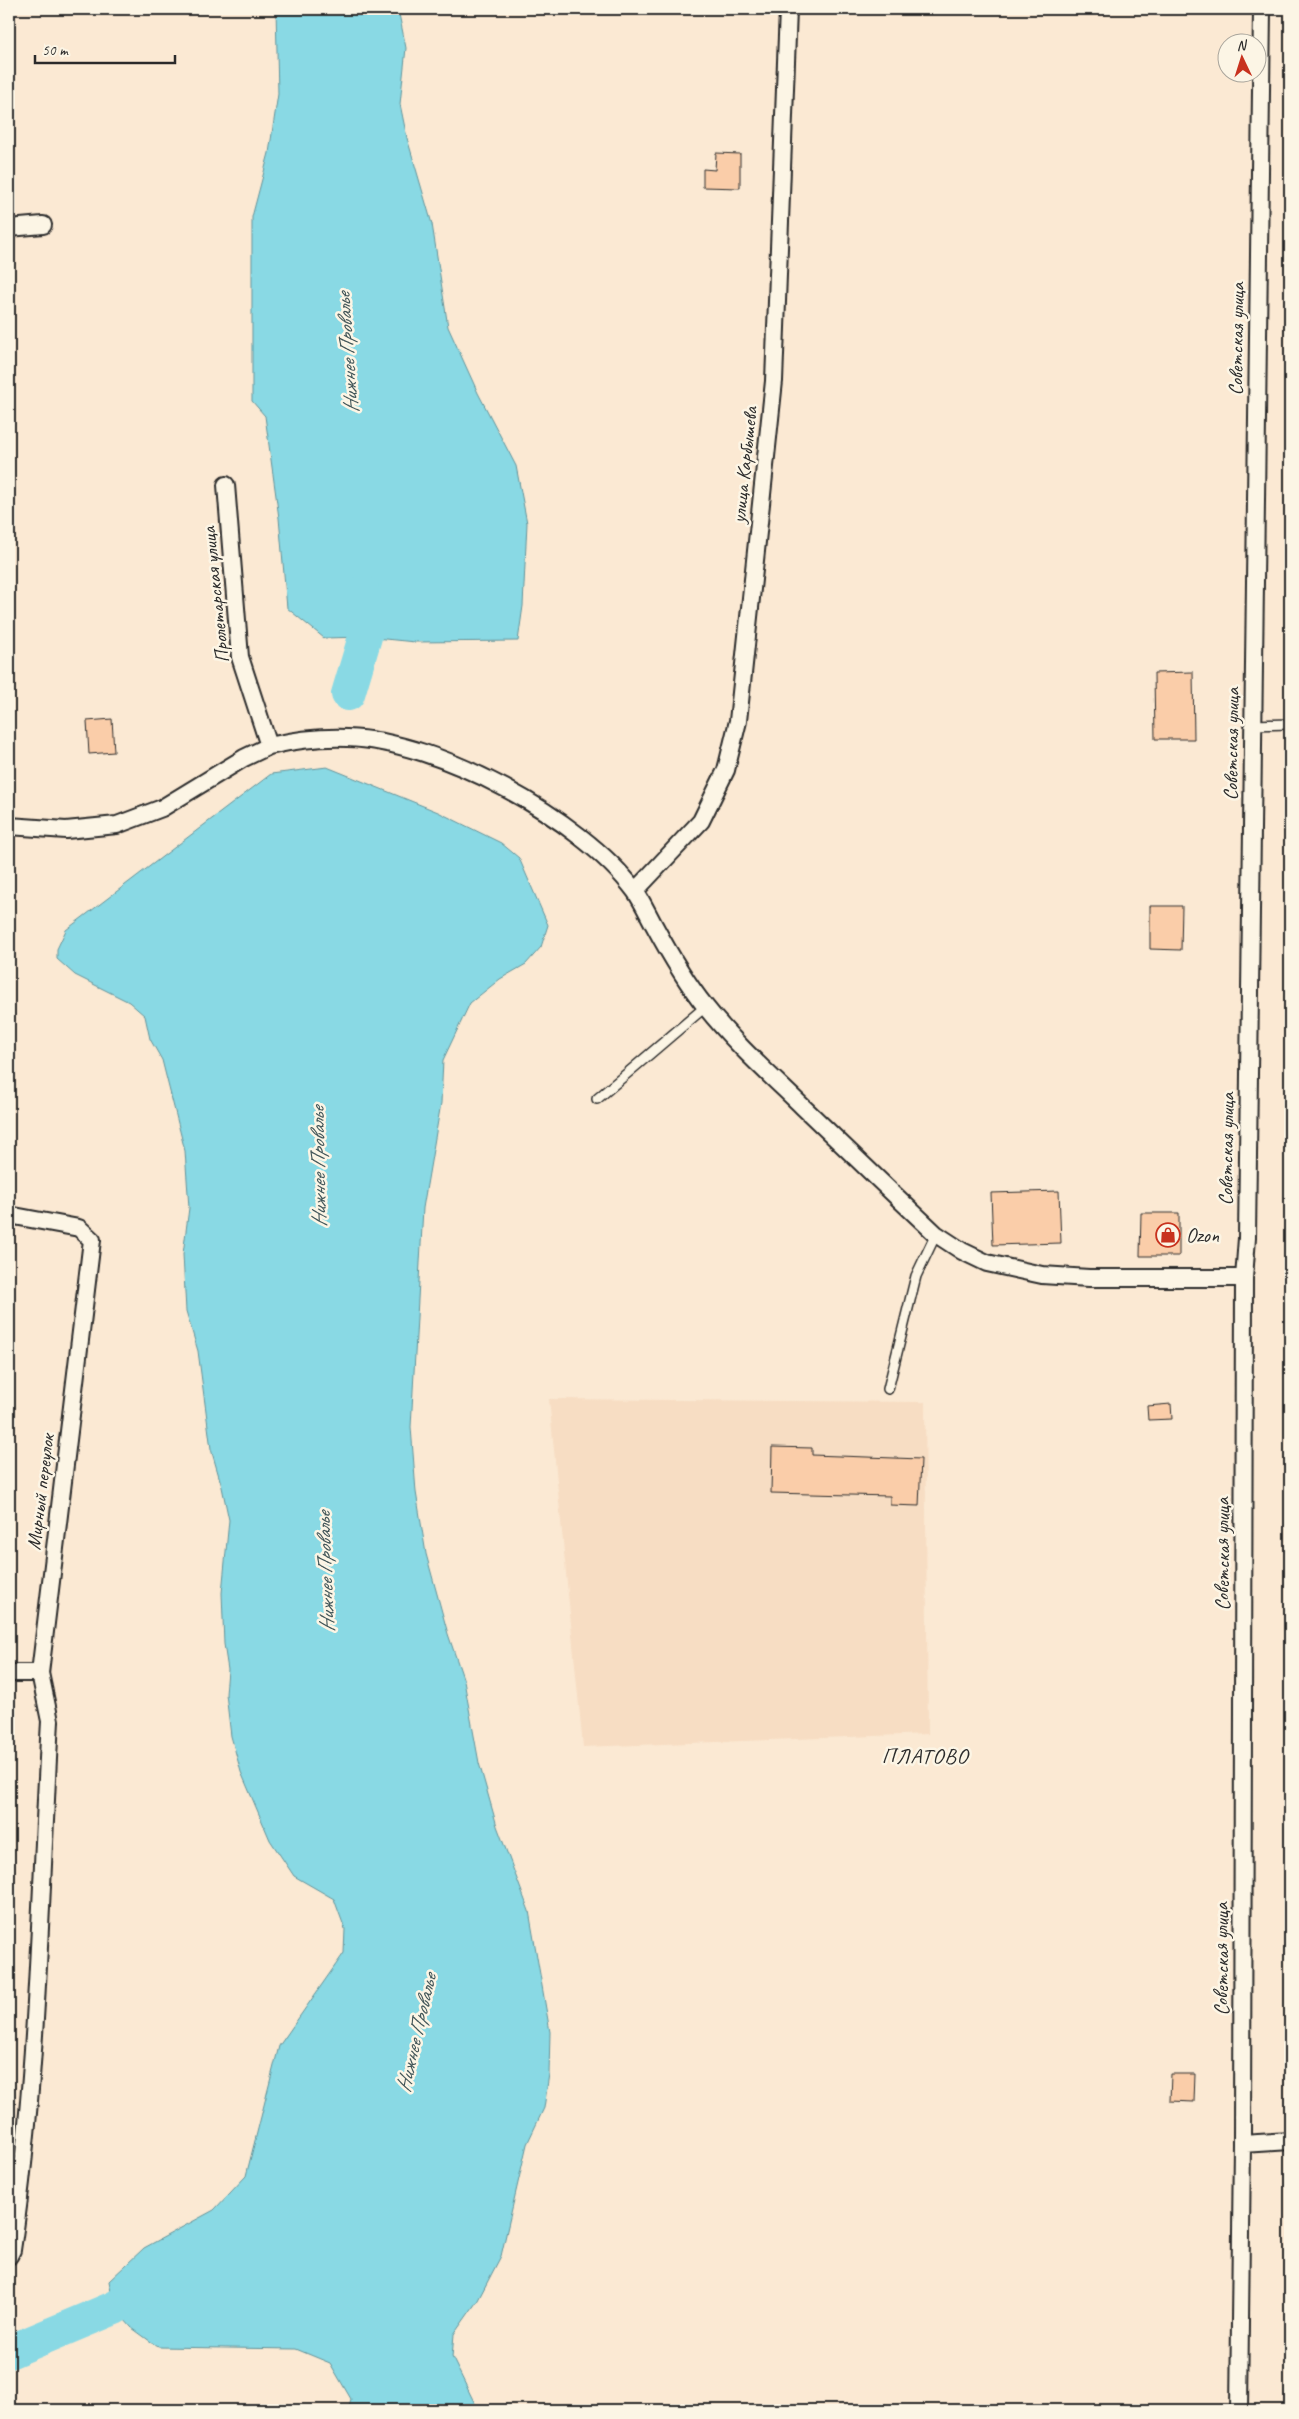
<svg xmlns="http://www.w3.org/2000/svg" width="1299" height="2419" font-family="Caveat,sans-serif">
	<rect width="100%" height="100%" fill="#fbe9d3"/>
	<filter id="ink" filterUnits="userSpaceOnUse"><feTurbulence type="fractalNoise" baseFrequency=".02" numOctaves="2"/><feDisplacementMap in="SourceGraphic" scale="10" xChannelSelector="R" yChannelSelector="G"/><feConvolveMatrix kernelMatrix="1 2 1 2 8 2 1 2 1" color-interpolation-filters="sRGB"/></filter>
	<g filter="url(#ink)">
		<path fill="#f7ddc3" d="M549 1399 925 1402 928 1734 583 1747Z"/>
		<path fill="#89d9e4" stroke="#63939a" d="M276 9H398L406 48 400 104 407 138 432 224 448 327 478 393 516 466 527 523 523 606 518 641 415 642 365 637 324 638 287 608 279 518 265 416 252 401V217L269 153 278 94Z
			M327 767 438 812 501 843 519 858 548 925 541 947 526 964 500 979 470 1003 443 1060 441 1103 423 1208 411 1427 416 1492 426 1554 448 1634 464 1681 479 1763 497 1826 529 1911 550 2032 549 2074 544 2108 527 2144 501 2256 478 2300 454 2334 452 2357 478 2410H348L351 2399 330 2363 296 2349 158 2347 132 2328 114 2308 109 2281 144 2248 214 2210 246 2176 279 2046 344 1953 345 1929 334 1899 294 1876 270 1840 241 1772 231 1736 226 1694 228 1670 224 1644 222 1593 229 1520 222 1487 211 1449 198 1351 186 1311 183 1254 189 1208 185 1151 162 1060 150 1039 145 1016 129 1002 75 975 57 959V949L66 930 271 774Z"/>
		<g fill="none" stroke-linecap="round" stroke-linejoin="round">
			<path stroke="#89d9e4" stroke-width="34" d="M348 694 365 637 363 592
				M9 2352 114 2308 154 2286"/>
		</g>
		<path fill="#facda9" stroke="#2b2b2b" d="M716 153 740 154V188L703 187V169L715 170Z
			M1193 672 1194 739H1155L1154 673Z
			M112 719 114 752 89 754 87 721Z
			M1150 906H1182L1181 950 1150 949Z
			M1059 1191 1061 1243 993 1245 991 1193Z
			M1141 1213H1179V1256H1140Z
			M1171 1404 1172 1419 1148 1420 1147 1406Z
			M772 1447 812 1448V1455L921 1459 919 1506 890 1505V1496L771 1493Z
			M1171 2074H1195L1194 2102 1170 2101Z"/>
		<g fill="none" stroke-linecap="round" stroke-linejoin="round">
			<g stroke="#2b2b2b" stroke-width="12">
				<path id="service" d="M1252 725 1290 724
					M597 1099 705 1007
					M888 1389 916 1276 936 1234"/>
			</g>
			<g stroke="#2b2b2b" stroke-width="20">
				<path id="minor" d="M9 228 43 225
					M269 746C295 740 320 737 347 738 437 740 581 818 635 891 642 901 648 914 654 925 669 953 685 981 705 1006 734 1043 770 1075 803 1107 847 1149 891 1192 936 1234L962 1251 987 1263 1042 1275 1089 1278H1244
					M9 826 66 830 117 825 162 808 244 758 269 746 240 657 226 485
					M635 891 701 821 726 770 738 721 774 381 788 9
					M9 1215 79 1228 92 1240 40 1673 50 1721C40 1897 38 2076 12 2250L9 2256
					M9 1673H40
					M1242 2144 1290 2141
					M1239 2410 1242 2144 1244 1278 1247 1238 1262 9"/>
			</g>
			<use href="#service" stroke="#fcf5e5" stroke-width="9"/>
			<use href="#minor" stroke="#fcf5e5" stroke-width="16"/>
		</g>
	</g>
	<defs>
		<g id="shop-ring" transform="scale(1.25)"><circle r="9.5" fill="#fcf5e5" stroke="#c8321e" stroke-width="1.5"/><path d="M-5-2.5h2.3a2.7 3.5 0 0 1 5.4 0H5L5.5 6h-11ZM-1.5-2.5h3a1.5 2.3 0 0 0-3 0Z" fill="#c8321e"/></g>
	</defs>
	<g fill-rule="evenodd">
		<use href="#shop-ring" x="1168" y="1235"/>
	</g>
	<g text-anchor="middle" stroke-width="5" stroke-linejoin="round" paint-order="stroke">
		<g font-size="20" fill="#2b2b2b" stroke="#fcf5e5">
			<text transform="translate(1236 339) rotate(-89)" y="7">Советская улица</text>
			<text transform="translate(744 465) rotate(-84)" y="7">улица Карбышева</text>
			<text transform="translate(215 595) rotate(-96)" y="7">Пролетарская улица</text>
			<text transform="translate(1231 744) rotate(-89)" y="7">Советская улица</text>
			<text transform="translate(1226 1149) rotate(-89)" y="7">Советская улица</text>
			<text transform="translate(40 1492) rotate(-83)" y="7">Мирный переулок</text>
			<text transform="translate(1222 1554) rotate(-90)" y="7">Советская улица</text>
			<text transform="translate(1221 1959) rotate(-90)" y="7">Советская улица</text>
		</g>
		<g font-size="20" fill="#2b2b2b" stroke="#fcf5e5" text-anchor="start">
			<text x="1186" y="1242">Ozon</text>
		</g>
		<g font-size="21" font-style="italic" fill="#425659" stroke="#fcf5e5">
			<text transform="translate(347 353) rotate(-94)" y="7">Нижнее Провалье</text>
			<text transform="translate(318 1167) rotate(-91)" y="7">Нижнее Провалье</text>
			<text transform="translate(325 1572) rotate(-92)" y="7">Нижнее Провалье</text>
			<text transform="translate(416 2033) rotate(-77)" y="7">Нижнее Провалье</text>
		</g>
		<g font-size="22" letter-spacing="1" fill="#2b2b2b" stroke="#fcf5e5">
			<text x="925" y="1763">ПЛАТОВО</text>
		</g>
	</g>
	<rect width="1299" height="2419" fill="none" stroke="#fcf5e5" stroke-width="30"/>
	<rect x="15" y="15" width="1269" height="2389" fill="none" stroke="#2b2b2b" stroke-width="2" filter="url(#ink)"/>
	<g transform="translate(1242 58) rotate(356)"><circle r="24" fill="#fcf5e5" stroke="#a8a49b"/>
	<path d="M0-4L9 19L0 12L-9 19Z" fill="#c8321e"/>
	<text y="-8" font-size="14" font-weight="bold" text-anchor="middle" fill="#2b2b2b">N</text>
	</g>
	<path d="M35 55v8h140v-8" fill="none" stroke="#2b2b2b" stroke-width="2.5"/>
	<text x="42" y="55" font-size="15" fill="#2b2b2b" stroke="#fcf5e5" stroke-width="4" paint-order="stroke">50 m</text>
</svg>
